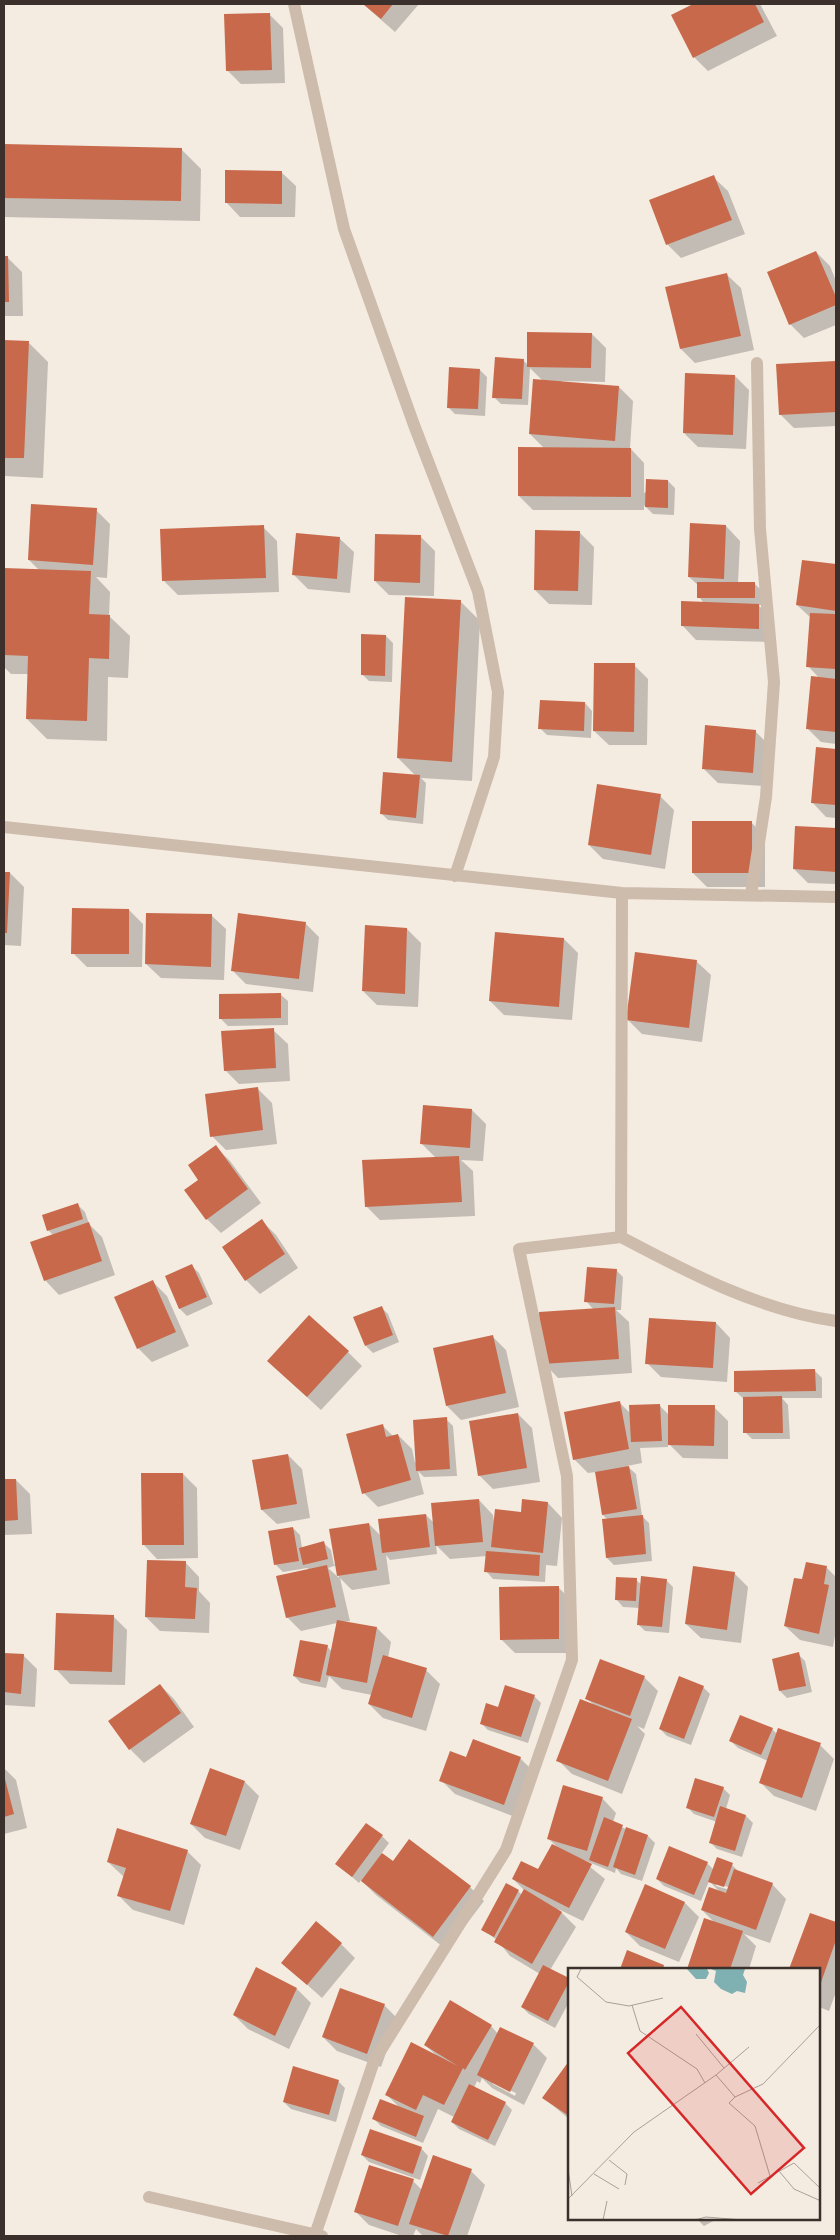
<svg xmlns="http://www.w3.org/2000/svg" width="840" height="2240" font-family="Karla,sans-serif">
	<rect width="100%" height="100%" fill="#f4ebe1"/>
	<path fill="#0003" fill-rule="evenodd" d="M363 4H419L395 32Z
		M696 4H760L777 36 708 71 694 57 673 16Z
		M269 14 283 28 285 83 241 84 227 70Z
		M4 145 181 149 201 169 200 221 4 217Z
		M281 172 296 186 295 217H240L226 202Z
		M713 177 728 191 745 234 681 258 667 244Z
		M816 252 830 266 836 281V325L804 338 790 324Z
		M4 258H8L22 272 23 316H4Z
		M726 274 741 288 754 350 695 363 681 349Z
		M592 334 606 348 605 382 562 381V383L619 387 633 401 630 448 644 463V493L668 481 675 488 674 515 653 514 644 505V510H533L519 496 544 448 530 434 543 381 530 368 528 405 501 404 494 397 523 360 528 365Z
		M4 341 28 342 48 362 43 478 5 476 4 502Z
		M836 362V426L794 428 780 414 777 365Z
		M480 370 487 377 485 416 455 414 448 407Z
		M735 376 749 390 746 449 698 447 684 433Z
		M836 489V508L835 507Z
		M96 510 110 524 107 578 96 577 110 592 109 616 130 636 128 678 108 677 107 741 47 739 27 719 29 674H11L4 667V569L39 570 29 560Z
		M726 526 740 541 738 583H754L761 590V605H758L773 619 772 642 696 640 682 625 704 603 699 597V586L689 577Z
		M263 527 277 541 279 592 178 595 164 581Z
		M580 533 594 547 592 605 549 604 535 590Z
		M421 537 435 551 434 596 389 595 375 581Z
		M339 538 354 552 350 593 308 589 294 575Z
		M803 561 836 565V744L821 742 807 728 820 679 808 666 811 618 797 605Z
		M460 601 480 621 472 781 421 778 426 783 423 824 388 820 381 813 416 776 398 758Z
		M386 636 393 643 392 682 369 681 362 674Z
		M634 665 648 679 647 745H609L594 731Z
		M585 703 592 711 591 738 547 735 540 728Z
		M755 731 769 745 766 786 718 783 704 769Z
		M817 748 836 750V818L826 817 812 802Z
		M660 796 674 810 665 869 603 859 589 845Z
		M751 822 765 837V887H707L693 873Z
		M796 827 836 829V884L808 883 794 869Z
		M4 873H10L24 887 21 946 4 945Z
		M129 910 143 924 142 967H87L73 953Z
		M211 915 226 929 224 980 161 978 146 964Z
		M305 923 319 937 313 992 246 984 232 970Z
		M407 929 421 943 418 1007 377 1005 363 991Z
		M564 939 578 953 572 1020 504 1015 490 1001Z
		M696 961 711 975 702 1042 642 1034 628 1020Z
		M280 994 288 1001V1025L228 1026 221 1019Z
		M273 1030 288 1044 290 1081 239 1084 225 1070Z
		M258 1089 272 1103 277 1144 226 1150 212 1136Z
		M472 1110 486 1124 483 1161 461 1160 473 1171 475 1216 380 1220 366 1206 436 1158 422 1144Z
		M216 1147 230 1161 261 1203 221 1233 207 1219 200 1180Z
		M78 1205 85 1212 89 1224 102 1237 115 1275 59 1295 45 1280 53 1235 48 1230Z
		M262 1221 276 1235 298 1268 260 1294 246 1280 223 1247Z
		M192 1266 199 1273 213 1304 187 1316 180 1309 166 1277Z
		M616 1270 623 1277 621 1310H616L629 1322 632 1373 558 1378 544 1363 594 1310 586 1301Z
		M153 1282 167 1296 189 1346 152 1362 138 1348Z
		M381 1307 388 1314 399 1342 373 1353 366 1346Z
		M716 1323 730 1338 727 1382 661 1377 647 1363Z
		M492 1336 506 1350 519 1407 461 1420 447 1406Z
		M348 1352 362 1366 321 1410 283 1375Z
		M815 1371 822 1378V1398H782L788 1405 790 1439H752L745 1432 744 1399 736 1392Z
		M619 1402 631 1414 660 1406 669 1415 714 1407 728 1421V1459L683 1458 668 1443V1447L640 1448 642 1463 627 1466 636 1474 642 1516 649 1523 652 1561 614 1565 607 1558 608 1520 603 1515 596 1472 588 1473 574 1459Z
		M518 1414 532 1428 540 1482 493 1489 479 1475Z
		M446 1419 453 1426 457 1476 424 1477 418 1471 424 1494 378 1507 364 1493 382 1425 393 1436 398 1435 412 1449 415 1463Z
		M288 1455 302 1469 310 1518 277 1524 262 1510 254 1461Z
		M183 1474 197 1488 198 1558 157 1559 143 1544Z
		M4 1480H16L30 1494 32 1534 4 1535Z
		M479 1500 493 1515 494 1522 548 1503 562 1518 557 1566 546 1565 545 1582 493 1579 486 1571 487 1556 450 1559 436 1545 437 1554 390 1560 386 1555 390 1584 352 1590 340 1578 350 1621 343 1622 377 1628 391 1642 388 1658 426 1670 440 1684 426 1731 383 1718 369 1704 372 1695 342 1689 329 1676 326 1688 301 1683 294 1676 327 1646 332 1652 337 1623 301 1631 287 1617 310 1570 307 1568 283 1572 276 1565 269 1532 293 1528 300 1535 302 1548 324 1543 331 1550 334 1565 369 1524 382 1537 426 1515 434 1523ZM337 1565 339 1578 328 1568Z
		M185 1562 199 1577V1591L210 1603 209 1633 160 1631 146 1617Z
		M827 1568 836 1577V1630L833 1647 800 1640 785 1626Z
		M734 1573 748 1587 741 1643 701 1638 686 1624Z
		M636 1580 642 1585 666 1580 673 1587 669 1633 645 1631 638 1624 640 1608 623 1607 616 1599Z
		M559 1588 573 1602V1653H515L501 1639Z
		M113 1616 127 1630 125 1685 70 1684 56 1669Z
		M4 1654 23 1655 37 1669 35 1707 4 1705Z
		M798 1654 805 1661 812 1692 787 1698 780 1691Z
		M644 1677 658 1691 644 1729 637 1726 645 1734 622 1794 572 1774 558 1760 594 1705 586 1698Z
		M160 1685 174 1699 194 1727 144 1763 130 1749 110 1722Z
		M703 1687 710 1694 691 1745 667 1736 660 1729Z
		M534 1696 541 1703 528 1743 488 1730 481 1723 499 1709Z
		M772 1729 777 1734 820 1745 834 1759 816 1811 774 1796 760 1782 768 1761 738 1748 731 1741Z
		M520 1758 534 1772 518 1818 455 1794 441 1780 467 1759Z
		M4 1768 16 1780 27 1828 4 1834Z
		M245 1782 259 1796 240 1850 205 1838 191 1824Z
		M723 1788 730 1795 726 1809 746 1816 753 1823 742 1857 717 1849 710 1842 717 1822 694 1814 687 1807Z
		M602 1798 616 1813 613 1822 627 1830V1828L648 1836 655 1843 642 1881 621 1874 616 1868 615 1873 579 1858 605 1879 583 1921 558 1909 576 1927 550 1970 569 1980V2002L555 2028 529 2014 522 2007 540 1974 510 1956 497 1940 483 1930 518 1891 522 1895 525 1891 513 1879 539 1871 557 1847 548 1838Z
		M382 1836 389 1843 381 1854 393 1863 410 1841 470 1887 484 1901 447 1950 376 1895 361 1880 359 1883 337 1864Z
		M187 1851 201 1865 184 1925 133 1910 119 1896 124 1877 108 1862Z
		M707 1863 714 1870 732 1865 739 1872 772 1884 786 1899 770 1943 744 1934 756 1946 749 1969H688L715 1923 702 1910 720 1892 709 1881 701 1901 664 1886 657 1879ZM716 1883 731 1888 730 1890 716 1886Z
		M646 1886 685 1903 699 1917 679 1962 640 1946 626 1932Z
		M811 1914 836 1924V1992L829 2011 819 2007V1969Z
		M341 1944 355 1958 322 1998 283 1963Z
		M297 1989 311 2003 289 2049 248 2029 234 2015Z
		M384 2005 398 2019 381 2067 337 2051 323 2037Z
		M491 2026 498 2034 533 2044 547 2058 524 2105 492 2088 482 2078 480 2083 477 2081 474 2088 505 2103 512 2110 495 2146 459 2129 452 2122 454 2117 438 2109 423 2143 381 2126 374 2119 400 2108 386 2094 436 2055 425 2045ZM493 2082 516 2093 515 2096 493 2084Z
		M569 2063V2119L544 2098Z
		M338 2081 345 2088 336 2122 291 2109 284 2102Z
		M421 2148 428 2156 420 2180 369 2162 362 2155Z
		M471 2171 485 2185 467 2236H423L416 2229 413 2236H402L369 2225 355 2211 413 2181 422 2190Z
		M697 2219H717L704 2226Z"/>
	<path fill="#c8694b" d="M363 4H393L381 19Z
		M693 4H755L764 22 693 58 671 15Z
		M270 13 272 70 226 71 224 14Z
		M4 144 182 148 181 201 4 198Z
		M225 170 282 171V204L225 203Z
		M714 175 732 220 666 245 649 200Z
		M816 251 836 297V305L789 325 767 272Z
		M4 256H8L9 302H4Z
		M727 273 741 336 680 349 665 287Z
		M527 332 592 333 591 368 527 367Z
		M4 340 29 341 24 458H4Z
		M495 357 524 359 522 399 492 398Z
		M836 361V412L779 415 776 364Z
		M449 367 480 369 478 409 447 408Z
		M685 373 735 375 733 435 683 433Z
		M533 379 619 386 615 441 529 434Z
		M518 447 631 448V497L518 496Z
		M646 479 668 480V508L645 507Z
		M31 504 97 508 93 565 28 560Z
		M690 523 726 525 724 579 688 577Z
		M264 525 266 578 162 581 160 529Z
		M535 530 580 531 578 591 534 590Z
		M296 533 340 537 337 579 292 575Z
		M375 534 421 535 420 583 374 581Z
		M802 560 836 564V611L796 605Z
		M4 568 91 571 89 614 110 615 109 659 89 658 87 721 26 719 28 656 4 655Z
		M697 582H755V598H697Z
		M405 597 461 600 452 762 397 758Z
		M681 601 759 604V629L681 626Z
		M810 613 836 614V669L806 667Z
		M361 634 386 635 385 676 361 675Z
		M594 663H635L634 732 593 731Z
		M811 676 836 679V732L806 729Z
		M540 700 585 702 584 731 538 729Z
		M705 725 756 730 753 773 702 769Z
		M816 747 836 749V805L811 803Z
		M383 772 420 775 416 818 380 814Z
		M597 784 661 794 651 855 588 845Z
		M692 821H752V873H692Z
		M795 826 836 828V872L793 869Z
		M4 872H10L7 933H4Z
		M72 908 129 909V954H71Z
		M146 913 212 914 211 967 145 964Z
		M238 913 306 922 299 979 231 971Z
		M365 925 407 928 405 994 362 991Z
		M495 932 564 938 559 1007 489 1001Z
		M635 952 697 960 689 1028 626 1020Z
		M281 993V1018L219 1019V994Z
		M274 1028 276 1068 224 1071 221 1031Z
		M258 1087 263 1130 210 1137 205 1094Z
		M423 1105 472 1109 470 1148 420 1144Z
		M216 1145 248 1189 206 1220 184 1190 198 1180 188 1165Z
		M459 1156 462 1202 365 1207 362 1160Z
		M78 1203 83 1219 47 1231 42 1215Z
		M262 1219 285 1254 245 1281 222 1247Z
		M89 1222 102 1261 44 1281 30 1242Z
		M192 1264 207 1297 179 1309 165 1276Z
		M587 1267 617 1269 614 1304 584 1302Z
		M153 1280 176 1332 137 1349 114 1297Z
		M382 1306 393 1335 365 1346 353 1317Z
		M615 1307 619 1359 542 1364 539 1312Z
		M309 1315 349 1351 307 1397 267 1361Z
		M649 1318 716 1322 713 1368 645 1364Z
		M493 1335 506 1393 446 1406 433 1348Z
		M815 1369 816 1391 734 1392V1371Z
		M782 1396 783 1433H743V1397Z
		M620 1401 629 1449 573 1460 564 1412Z
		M660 1404 662 1441 631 1442 629 1405Z
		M668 1405H715L714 1446 668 1445Z
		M518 1413 527 1468 478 1476 469 1421Z
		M447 1417 450 1469 416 1471 413 1420Z
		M383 1424 386 1437 398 1434 411 1480 362 1494 346 1434Z
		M288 1454 297 1504 261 1510 252 1460Z
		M629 1466 637 1509 602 1515 595 1472Z
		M141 1473H183L184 1545H142Z
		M4 1479H16L18 1520 4 1521Z
		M479 1499 483 1542 435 1546 431 1503Z
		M522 1499 548 1502 543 1553 491 1547 495 1509 521 1512Z
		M426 1514 430 1547 382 1553 378 1519Z
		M643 1515 646 1554 606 1558 602 1519Z
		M369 1523 377 1570 337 1576 329 1529Z
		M293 1527 299 1561 274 1565 268 1531Z
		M324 1541 328 1559 303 1565 299 1548Z
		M486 1551 540 1555 539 1576 484 1572Z
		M147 1560 186 1561 185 1587 197 1588 195 1619 145 1617Z
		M806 1562 827 1566 824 1584 829 1585 819 1634 784 1626 794 1578 802 1579Z
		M327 1565 336 1607 286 1618 276 1576Z
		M693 1566 735 1572 727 1630 685 1624Z
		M641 1576 667 1579 662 1627 637 1625Z
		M616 1577 637 1578 636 1601 615 1600Z
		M559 1586V1639L500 1640 499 1587Z
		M56 1613 114 1615 112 1672 54 1670Z
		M337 1620 377 1627 367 1683 326 1675Z
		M300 1640 328 1645 320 1682 293 1676Z
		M799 1652 806 1686 779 1691 772 1659Z
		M4 1653 24 1654 21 1694 4 1692Z
		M383 1655 427 1668 412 1718 368 1704Z
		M600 1659 645 1676 630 1716 585 1699Z
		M679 1676 704 1686 684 1739 659 1729Z
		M160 1684 181 1713 129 1750 108 1721Z
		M505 1685 535 1695 521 1737 480 1724 486 1703 498 1707Z
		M580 1699 632 1719 608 1781 556 1761Z
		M740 1715 773 1728 761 1755 729 1741Z
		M778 1728 821 1743 802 1798 759 1783Z
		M473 1739 521 1757 504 1805 439 1781 450 1751 466 1757Z
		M210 1768 245 1781 226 1836 190 1824Z
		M4 1775 14 1814 4 1817Z
		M695 1778 724 1787 714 1817 686 1808Z
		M563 1785 603 1797 587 1851 547 1839Z
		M720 1806 746 1815 735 1851 709 1843Z
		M604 1817 623 1825 608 1867 589 1860Z
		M366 1823 383 1835 352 1877 335 1864Z
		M626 1827 648 1835 635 1875 613 1867Z
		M117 1828 188 1850 170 1911 117 1896 126 1868 107 1862Z
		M409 1839 471 1886 433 1937 361 1881 382 1853 393 1861Z
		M552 1844 592 1864 569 1908 512 1879 521 1861 538 1869Z
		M669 1846 708 1862 694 1895 656 1879Z
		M717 1857 733 1863 724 1887 708 1882Z
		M734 1869 773 1883 756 1930 701 1910 709 1887 726 1893Z
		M506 1883 519 1890 494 1937 481 1930Z
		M645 1884 685 1902 665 1949 625 1932Z
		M524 1889 562 1912 532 1964 494 1942Z
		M810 1913 836 1922V1940L819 1988V1969H789Z
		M704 1918 743 1931 730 1969H687Z
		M316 1921 342 1943 307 1985 281 1963Z
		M627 1950 664 1965 663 1969H620Z
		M543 1965 569 1978V1982L548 2021 521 2007Z
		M256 1967 297 1988 275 2036 233 2015Z
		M340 1988 385 2004 367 2054 322 2037Z
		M450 2000 492 2025 465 2070 463 2068 444 2105 423 2095 416 2110 385 2095 411 2042 458 2066 424 2045Z
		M500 2027 534 2043 510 2092 477 2075Z
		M569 2061V2116L542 2098Z
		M293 2066 339 2080 329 2115 283 2102Z
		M469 2084 506 2102 488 2140 451 2122Z
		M380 2099 424 2116 416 2137 372 2119Z
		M370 2129 422 2147 413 2174 361 2155Z
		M433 2155 472 2169 448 2236 409 2224Z
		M369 2165 414 2179 398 2226 354 2212Z"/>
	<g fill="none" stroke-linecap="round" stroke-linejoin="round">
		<path stroke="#cdbbac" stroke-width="12" d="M294 4 344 229 414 425 478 591 498 692 494 757 455 876
			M4 827 622 893 836 897
			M751 895 766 797 774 682 760 529 757 363
			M621 1237C689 1273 759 1310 836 1321
			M149 2197 322 2236
			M315 2235 374 2061 506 1850 572 1660 567 1476 519 1249 621 1237 622 893"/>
	</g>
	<g transform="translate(568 1968)">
		<rect width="252" height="252" fill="#f4ebe1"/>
		<path d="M119 1H139L141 5 138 11H128ZM143 1H177L175 7 179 14 177 25 169 23 164 26 153 21 146 14 148 3Z" fill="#7fb0b2"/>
		<path fill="none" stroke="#aaa098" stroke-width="1" d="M13 1 9 9 38 34 61 38 95 30M64 37 72 63 129 101 137 115M128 66 156 100M148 107 167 129 161 135 187 158 202 208M167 129 195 116 253 56M41 192 59 206 57 217M0 201 4 228M211 203 226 221 253 233M26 206 51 221M190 215 226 195 253 221M0 231 66 164 148 107 181 79M35 252 39 233M127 252 138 249 174 252"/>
		<path fill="#d62828" fill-opacity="0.15" stroke="#d62828" stroke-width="2.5" d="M113 39 236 180 183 226 60 85Z"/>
		<rect width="252" height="252" fill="none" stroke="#3b302b" stroke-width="2.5"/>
	</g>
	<rect width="840" height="2240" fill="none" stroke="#3b302b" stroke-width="10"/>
</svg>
